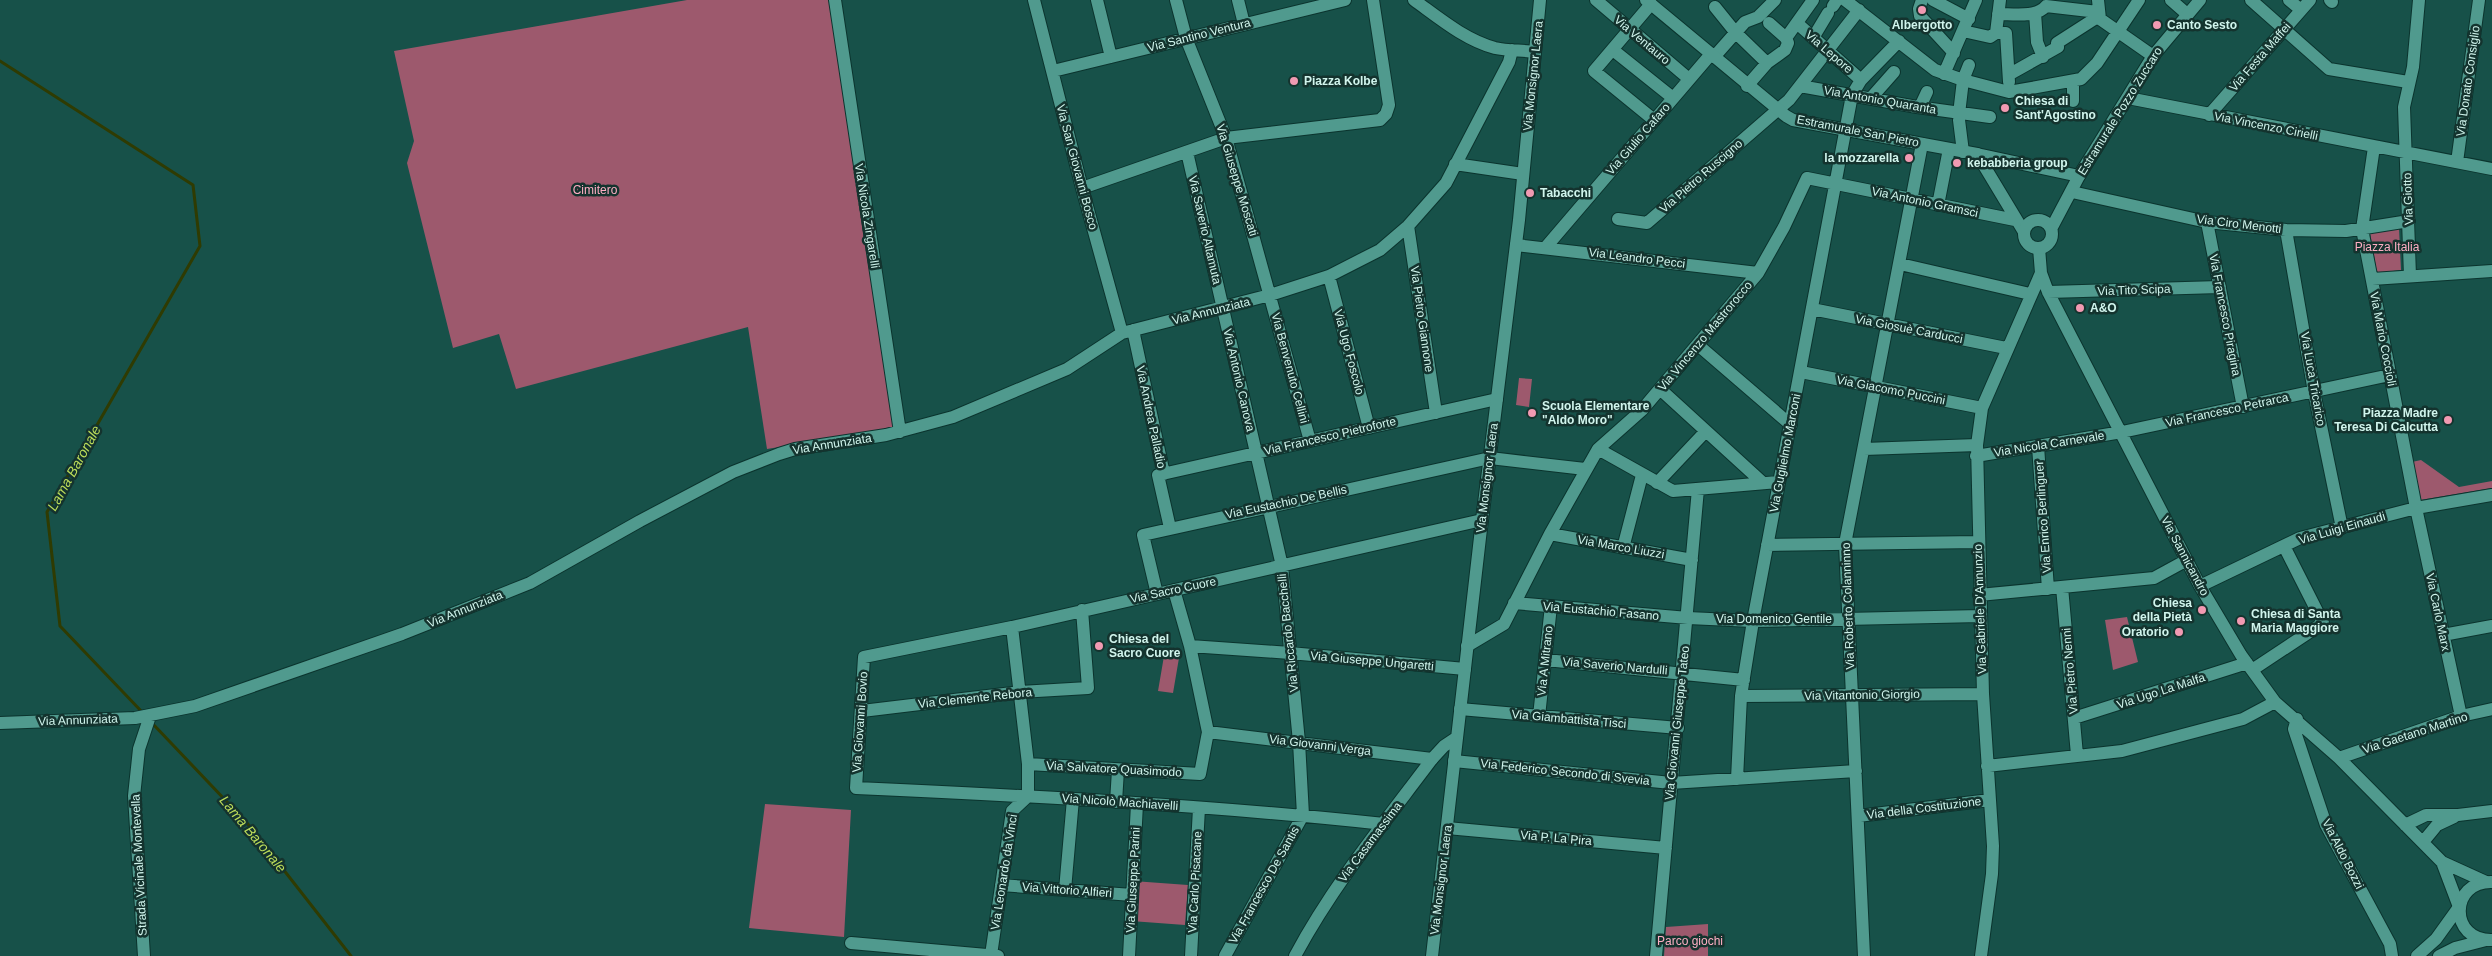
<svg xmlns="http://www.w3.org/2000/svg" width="2492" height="956" font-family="Helvetica,sans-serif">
	<rect width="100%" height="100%" fill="#175149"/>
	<path fill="#9d596d" d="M687 0H831L896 428 767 449 748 327 516 389 499 334 453 348 407 163 414 141 394 51Z
		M2399 228 2401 270 2377 273 2370 232Z
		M1519 378 1532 379 1529 407 1516 405Z
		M2421 460 2459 487 2492 481V488L2420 500 2412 462Z
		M2127 617 2138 662 2113 670 2105 620Z
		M1164 656 1179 658 1173 693 1158 691Z
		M765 804 851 810 844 937 749 928Z
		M1133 881 1188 885 1185 925 1131 921Z
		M1708 924V956H1664L1666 927Z"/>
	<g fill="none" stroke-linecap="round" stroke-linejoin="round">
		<path stroke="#2f3b02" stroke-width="3" d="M0 61 193 185 200 246 47 512 60 626 143 713
			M152 723 247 823 351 956"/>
		<g stroke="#0b342e" stroke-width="14">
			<path id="street" d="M835 0 900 432
				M1034 0 1082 188 1122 333
				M1097 0 1111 57
				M1176 0 1186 38 1226 138 1310 441
				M1238 0 1244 24
				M1414 0C1439 18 1465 40 1495 48 1508 51 1522 50 1535 52
				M1596 0 1689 79
				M1845 0 1935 70 1963 80 2009 92 2081 79 2097 63 2139 0
				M1922 0 1919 9 1920 16 1954 53
				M1933 0 1969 19
				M2000 0 1996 33H2006L2009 82
				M2098 0 2100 19 2153 56
				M2171 0 2187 14
				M2251 0 2329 69 2408 82
				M2289 0 2301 10
				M2330 0 2332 2
				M1651 4 1594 71 1654 120
				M1833 6 1837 0
				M1715 7 1736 33 1767 63
				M2035 13 2037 42 2043 57
				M1998 14C2013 14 2036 18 2046 6L2098 12
				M1769 23 1786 38
				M1798 24 1861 80
				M1963 31 1990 37 1996 33
				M1813 38 1828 13
				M1613 50 1673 98
				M1714 57 1745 22 1758 17 1775 0
				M1053 71 1345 0
				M1944 74 1976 0
				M2010 74 2058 47 2057 43 2099 16
				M2073 81V101
				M1747 86 1767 63 1785 50 1788 43 1786 38 1813 0
				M1800 86 1917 107 1990 117
				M1871 98 1894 72
				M2128 98 2492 169
				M1920 107 1927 92
				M1959 114 1963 80 1969 65
				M2209 115 2310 0
				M1959 120 1963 152
				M2374 147 2362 229 2416 508 2461 716
				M1187 152 1282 566 1299 742 1303 815 1225 956
				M1977 154 2079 176
				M1977 154 2024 232
				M2457 162 2479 0
				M1455 164 1523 174
				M1082 188 1226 138 1380 120 1386 114 1389 105 1373 0
				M2072 192 2207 222 2286 230 2346 231 2409 221
				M1938 205 1949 149
				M1618 219 1647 223 1789 100 1859 10
				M2207 222 2243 407
				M1408 226 1436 413
				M2286 230 2314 392 2342 528
				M1516 245 1758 273
				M1546 247 1711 54
				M2039 248 2041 273 2048 292 2200 586 2241 655 2275 702 2339 758 2442 862 2486 882
				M1900 264 2030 294
				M1329 276 1369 428
				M2410 276 2404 107 2413 67 2419 0
				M2372 279 2492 271
				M2048 292 2220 287
				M1812 309 2006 348
				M1133 330 1164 474
				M1698 345 1791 425
				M1801 372 1982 408
				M1660 389 1763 483
				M2038 446 2048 589
				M1598 449 1673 491 1778 482
				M1864 449 1977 445
				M1976 456 2122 432 2390 375
				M1657 483 1706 431
				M1170 528 1158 475 1497 399
				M1550 534 1692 560
				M1767 545 1978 542
				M1623 548 1642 475
				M2200 586 2300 538 2416 508 2492 495
				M2062 587 2077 755
				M1157 594 1143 535 1490 458 1585 469
				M1979 595 2154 578 2187 560
				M1514 603 1688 618 1753 621 1980 616
				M2443 635 2492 626
				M1190 646 1290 653 1465 669
				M1467 646 1504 624 1550 534 1598 449 1642 410 1758 273 1784 227 1807 178 2015 220
				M1546 660 1744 680
				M2252 670 2323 623 2284 546
				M1741 696 1983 694
				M1460 709 1678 728
				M862 711 1020 692 1088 688 1082 610
				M1539 716 1551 606
				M2074 718 2247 663
				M2297 719 2294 729 2326 825 2390 944 2392 956
				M0 723 135 718 195 706 402 634 530 583 640 521 733 472 779 454 795 449 886 435 953 417 1067 369 1122 333 1270 295 1329 276 1380 250 1408 226 1446 183 1509 62 1512 50
				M1208 732 1432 759
				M2339 758 2461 716 2492 709
				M1454 761 1671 783 1856 771
				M1028 764 1200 774 1208 732 1190 646 1174 590
				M1987 766 2122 751 2243 719 2275 702
				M1737 779 1741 696 1753 621 1852 95 1861 80 1899 41
				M1116 802 1118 770
				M1858 816 1990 800
				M1384 824C1208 805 1032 796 856 788L864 657 1012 627 1482 520
				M2405 825 2426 815H2458L2492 811
				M1447 828 1666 848
				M2423 842 2437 825 2454 817
				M2442 862 2459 907
				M1001 885 1132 895
				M1065 890 1073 799
				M851 943 998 956
				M991 955 1012 811 1028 796V764L1012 627
				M144 956 134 796 139 749 150 716
				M1129 956 1137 804
				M1191 956 1199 808
				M1656 956 1698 489
				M1864 956 1845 544 1922 144
				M1981 956 1992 874 1993 846 1983 694 1977 445 1982 408 2041 273"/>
		</g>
		<g stroke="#0b342e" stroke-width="14">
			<path id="secondary" d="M1646 0 1786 116 1793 120 1977 154
				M2024 234a14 14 0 1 1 28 0a14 14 0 1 1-28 0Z
				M2051 229 2079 176 2153 56 2200 0
				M2492 882C2449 881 2449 941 2492 940
				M1295 956C1333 885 1384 823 1432 759L1444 746 1456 738
				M1432 956 1482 520 1519 220 1540 0
				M2417 956 2436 939 2459 907
				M2439 956 2455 948 2486 940"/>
		</g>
		<use href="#street" stroke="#509a8e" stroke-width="12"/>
		<use href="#secondary" stroke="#509a8e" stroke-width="12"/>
	</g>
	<g fill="#f19ab2" stroke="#14332e" stroke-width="2">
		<circle cx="1922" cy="10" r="5"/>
		<circle cx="2157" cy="25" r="5"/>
		<circle cx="1294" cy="81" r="5"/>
		<circle cx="2005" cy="108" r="5"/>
		<circle cx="1909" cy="158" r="5"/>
		<circle cx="1957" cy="163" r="5"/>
		<circle cx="1530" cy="193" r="5"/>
		<circle cx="2080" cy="308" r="5"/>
		<circle cx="1532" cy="413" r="5"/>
		<circle cx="2448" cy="420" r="5"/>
		<circle cx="2202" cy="610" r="5"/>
		<circle cx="2241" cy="621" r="5"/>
		<circle cx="2179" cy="632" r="5"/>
		<circle cx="1099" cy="646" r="5"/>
	</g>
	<g text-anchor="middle" stroke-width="5" stroke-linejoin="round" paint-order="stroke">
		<g font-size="12" font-weight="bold" fill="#d1f5ed" stroke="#14332e" text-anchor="start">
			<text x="1922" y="29" text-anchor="middle">Albergotto</text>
			<text x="2167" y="29">Canto Sesto</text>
			<text x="1304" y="85">Piazza Kolbe</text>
			<text x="2015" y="105">Chiesa di<tspan x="2015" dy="14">Sant'Agostino</tspan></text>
			<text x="1899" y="162" text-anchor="end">la mozzarella</text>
			<text x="1967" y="167">kebabberia group</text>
			<text x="1540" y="197">Tabacchi</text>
			<text x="2090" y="312">A&amp;O</text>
			<text x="1542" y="410">Scuola Elementare<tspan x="1542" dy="14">"Aldo Moro"</tspan></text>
			<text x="2438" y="417" text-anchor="end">Piazza Madre<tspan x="2438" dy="14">Teresa Di Calcutta</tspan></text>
			<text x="2192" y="607" text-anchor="end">Chiesa<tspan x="2192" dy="14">della Pietà</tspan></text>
			<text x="2251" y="618">Chiesa di Santa<tspan x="2251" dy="14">Maria Maggiore</tspan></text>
			<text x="2169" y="636" text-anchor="end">Oratorio</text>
			<text x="1109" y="643">Chiesa del<tspan x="1109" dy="14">Sacro Cuore</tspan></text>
		</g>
		<g font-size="12" fill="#d1f5ed" stroke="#14332e">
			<text transform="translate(1199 35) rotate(-14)" y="4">Via Santino Ventura</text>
			<text transform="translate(1642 40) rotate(40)" y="4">Via Ventauro</text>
			<text transform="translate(1829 52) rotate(41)" y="4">Via Lepore</text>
			<text transform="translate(2260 57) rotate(-49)" y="4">Via Festa Maffei</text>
			<text transform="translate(1533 76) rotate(-84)" y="4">Via Monsignor Laera</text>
			<text transform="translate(2468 81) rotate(-82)" y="4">Via Donato Consiglio</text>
			<text transform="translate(1880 100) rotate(10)" y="4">Via Antonio Quaranta</text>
			<text transform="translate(2120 111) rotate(-58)" y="4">Estramurale Pozzo Zuccaro</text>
			<text transform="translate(2266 126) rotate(11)" y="4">Via Vincenzo Cirielli</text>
			<text transform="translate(1858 131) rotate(11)" y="4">Estramurale San Pietro</text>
			<text transform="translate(1638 139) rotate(-49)" y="4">Via Giulio Cafaro</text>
			<text transform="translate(1077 167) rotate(75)" y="4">Via San Giovanni Bosco</text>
			<text transform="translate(1701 176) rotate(-41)" y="4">Via Pietro Ruscigno</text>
			<text transform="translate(1237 180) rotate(73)" y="4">Via Giuseppe Moscati</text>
			<text transform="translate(2408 199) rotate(-92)" y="4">Via Giotto</text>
			<text transform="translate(1925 202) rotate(12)" y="4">Via Antonio Gramsci</text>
			<text transform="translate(867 216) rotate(81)" y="4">Via Nicola Zingarelli</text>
			<text transform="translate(2239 224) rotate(7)" y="4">Via Ciro Menotti</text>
			<text transform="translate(1205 230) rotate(77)" y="4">Via Saverio Altamuta</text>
			<text transform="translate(1637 258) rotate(7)" y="4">Via Leandro Pecci</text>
			<text transform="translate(2134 290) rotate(-2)" y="4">Via Tito Scipa</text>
			<text transform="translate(1211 311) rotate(-14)" y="4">Via Annunziata</text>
			<text transform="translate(2225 315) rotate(79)" y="4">Via Francesco Piragina</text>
			<text transform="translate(1422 319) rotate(82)" y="4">Via Pietro Giannone</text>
			<text transform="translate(1909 329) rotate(11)" y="4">Via Giosuè Carducci</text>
			<text transform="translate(1705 336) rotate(-50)" y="4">Via Vincenzo Mastrorocco</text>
			<text transform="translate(2383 339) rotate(79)" y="4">Via Mario Coccioli</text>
			<text transform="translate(1349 352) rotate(75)" y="4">Via Ugo Foscolo</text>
			<text transform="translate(1290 368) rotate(75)" y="4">Via Benvenuto Cellini</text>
			<text transform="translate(2313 379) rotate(80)" y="4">Via Luca Tricarico</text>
			<text transform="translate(1239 380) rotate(77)" y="4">Via Antonio Canova</text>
			<text transform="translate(1891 390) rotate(11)" y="4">Via Giacomo Puccini</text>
			<text transform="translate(2227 410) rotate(-12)" y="4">Via Francesco Petrarca</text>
			<text transform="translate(1151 417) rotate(78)" y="4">Via Andrea Palladio</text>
			<text transform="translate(1330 436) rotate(-13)" y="4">Via Francesco Pietroforte</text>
			<text transform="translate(832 444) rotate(-9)" y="4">Via Annunziata</text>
			<text transform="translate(2049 444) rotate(-9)" y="4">Via Nicola Carnevale</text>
			<text transform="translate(1785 453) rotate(-79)" y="4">Via Guglielmo Marconi</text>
			<text transform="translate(1487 478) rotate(-83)" y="4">Via Monsignor Laera</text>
			<text transform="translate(1286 502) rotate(-12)" y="4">Via Eustachio De Bellis</text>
			<text transform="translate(2043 517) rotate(-94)" y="4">Via Enrico Berlinguer</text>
			<text transform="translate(2342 528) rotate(-16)" y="4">Via Luigi Einaudi</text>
			<text transform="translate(1621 547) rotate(10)" y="4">Via Marco Liuzzi</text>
			<text transform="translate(2185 556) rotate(62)" y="4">Via Sannicandro</text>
			<text transform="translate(1173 590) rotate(-12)" y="4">Via Sacro Cuore</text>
			<text transform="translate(1848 606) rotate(-92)" y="4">Via Roberto Colanninno</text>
			<text transform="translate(465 609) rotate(-22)" y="4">Via Annunziata</text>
			<text transform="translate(1980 609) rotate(-92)" y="4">Via Gabriele D'Annunzio</text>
			<text transform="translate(1601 611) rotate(5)" y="4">Via Eustachio Fasano</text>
			<text transform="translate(2438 612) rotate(78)" y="4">Via Carlo Marx</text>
			<text x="1774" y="623">Via Domenico Gentile</text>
			<text transform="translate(1288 633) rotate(-96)" y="4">Via Riccardo Bacchelli</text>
			<text transform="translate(1372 661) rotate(5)" y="4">Via Giuseppe Ungaretti</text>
			<text transform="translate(1545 661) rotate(-84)" y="4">Via A Mitrano</text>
			<text transform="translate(1615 666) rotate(5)" y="4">Via Saverio Nardulli</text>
			<text transform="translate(2070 671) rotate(-95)" y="4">Via Pietro Nenni</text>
			<text transform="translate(2161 691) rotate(-18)" y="4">Via Ugo La Malfa</text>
			<text transform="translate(1862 695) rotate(-1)" y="4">Via Vitantonio Giorgio</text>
			<text transform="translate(975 698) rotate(-6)" y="4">Via Clemente Rebora</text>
			<text transform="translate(1569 719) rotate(5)" y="4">Via Giambattista Tisci</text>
			<text transform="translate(78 720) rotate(-2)" y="4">Via Annunziata</text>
			<text transform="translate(860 722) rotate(-86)" y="4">Via Giovanni Bovio</text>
			<text transform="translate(1677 723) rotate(-84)" y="4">Via Giovanni Giuseppe Tateo</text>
			<text transform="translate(2415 733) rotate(-18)" y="4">Via Gaetano Martino</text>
			<text transform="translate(1320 745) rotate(7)" y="4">Via Giovanni Verga</text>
			<text transform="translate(1114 769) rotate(3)" y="4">Via Salvatore Quasimodo</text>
			<text transform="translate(1565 772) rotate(6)" y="4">Via Federico Secondo di Svevia</text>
			<text transform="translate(1120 802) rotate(4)" y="4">Via Nicolò Machiavelli</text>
			<text transform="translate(1924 808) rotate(-7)" y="4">Via della Costituzione</text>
			<text transform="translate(1556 838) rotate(5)" y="4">Via P. La Pira</text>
			<text transform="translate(1370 842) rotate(-53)" y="4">Via Casamassima</text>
			<text transform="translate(2343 854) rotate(63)" y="4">Via Aldo Bozzi</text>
			<text transform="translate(139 865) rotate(-93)" y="4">Strada Vicinale Montevella</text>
			<text transform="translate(1004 872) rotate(-81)" y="4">Via Leonardo da Vinci</text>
			<text transform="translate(1133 880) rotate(-87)" y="4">Via Giuseppe Parini</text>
			<text transform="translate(1441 880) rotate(-83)" y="4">Via Monsignor Laera</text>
			<text transform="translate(1195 882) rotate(-87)" y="4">Via Carlo Pisacane</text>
			<text transform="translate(1264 885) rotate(-61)" y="4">Via Francesco De Santis</text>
			<text transform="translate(1067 890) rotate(4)" y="4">Via Vittorio Alfieri</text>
		</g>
		<g font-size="12" fill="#fdaec3" stroke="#14332e">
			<text x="595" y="194">Cimitero</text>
			<text x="2387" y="251">Piazza Italia</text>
			<text x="1690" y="945">Parco giochi</text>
		</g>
		<g font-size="14" font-style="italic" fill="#bcdc5a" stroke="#14332e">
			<text transform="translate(74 468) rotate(-61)" y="5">Lama Baronale</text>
			<text transform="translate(253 834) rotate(50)" y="5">Lama Baronale</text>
		</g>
	</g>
</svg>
